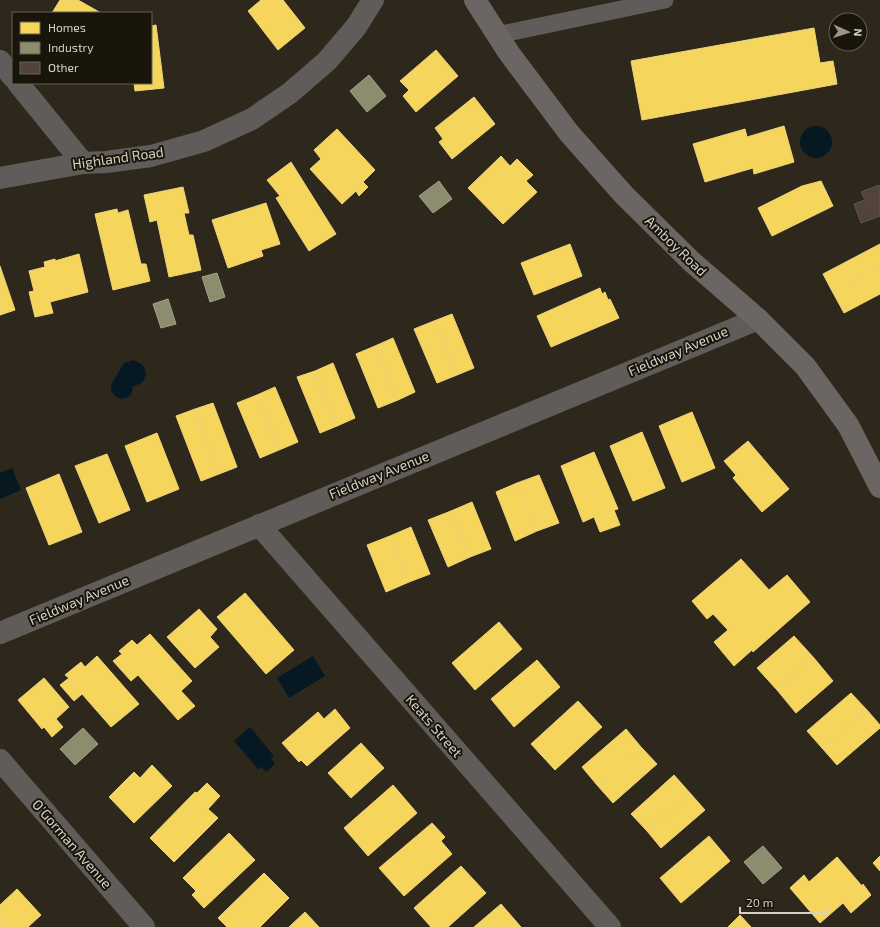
<svg xmlns="http://www.w3.org/2000/svg" width="880" height="927" font-family="'Exo 2',sans-serif">
	<rect width="100%" height="100%" fill="#2e281c"/>
	<path fill="#061821" d="M800 142a16 16 0 1 1 32 0a16 16 0 1 1-32 0Z
		M133 360C150 364 150 383 133 386L131 395C126 399 122 400 116 397L111 391 112 383 124 363Z
		M12 468 21 490 0 499V473Z
		M313 656 325 676 289 698 277 678Z
		M250 727 274 756 271 758 275 764 266 772 261 767 258 769 234 741Z"/>
	<path fill="#f6d55c" stroke="#edd47b" d="M60 0H78L101 13H52Z
		M261 0H283L305 28 278 50 248 11Z
		M156 25 164 88 135 91 134 83H151V26Z
		M814 28 820 63 833 61 837 84 642 120 631 61Z
		M436 50 458 76 416 112 403 96 409 90 400 81Z
		M474 97 495 124 452 159 439 142 443 139 435 128Z
		M784 126 794 162 754 174 753 168 705 182 693 144 745 129 747 137Z
		M337 129 375 170 363 182 368 187 359 196 356 191 342 204 310 169 321 159 314 150Z
		M501 156 510 166 517 159 533 175 526 181 537 192 503 224 468 188Z
		M291 162 336 234 309 251 276 198 280 196 267 180Z
		M821 181 833 206 772 236 758 208 802 186Z
		M183 187 189 213H184L189 235H193L201 270 169 277 157 220 150 222 144 195Z
		M266 203 280 244 261 250 263 256 228 268 212 220Z
		M117 209 118 213 128 210 141 264H146L150 281 113 290 95 214Z
		M570 244 582 276 534 295 521 263Z
		M880 244V266L832 291 823 274Z
		M79 254 88 292 50 302 53 313 35 317 29 292 34 291 29 271 45 267 44 262 55 259V261Z
		M0 266 15 310 0 315Z
		M880 266V294L844 313 832 291Z
		M600 288 602 294 605 292 608 300 610 299 619 318 551 347 537 316Z
		M452 314 474 368 457 375 434 321Z
		M434 321 457 375 437 383 414 329Z
		M393 338 415 392 398 400 375 346Z
		M375 346 398 400 378 408 356 354Z
		M333 363 355 418 337 426 315 371Z
		M315 371 337 426 320 433 297 377Z
		M275 387 298 442 279 450 257 395Z
		M257 395 279 450 260 458 237 403Z
		M213 403 237 467 219 474 195 409Z
		M195 409 219 474 201 481 176 416Z
		M692 412 715 468 682 482 659 426Z
		M642 432 665 488 633 501 610 446Z
		M157 433 179 489 147 502 125 446Z
		M748 441 789 489 762 512 733 478 736 475 724 461Z
		M594 452 618 509 614 510 620 525 600 532 594 517 583 522 561 466Z
		M107 454 130 510 99 523 75 466Z
		M59 474 82 532 49 545 26 488Z
		M539 475 559 523 537 531 517 483Z
		M517 483 537 531 515 541 496 492Z
		M472 502 491 549 470 557 451 511Z
		M451 511 470 557 448 567 428 520Z
		M411 527 430 574 409 582 390 536Z
		M390 536 409 582 386 592 367 545Z
		M741 559 769 590 787 575 810 602 753 652 752 650 734 666 714 642 728 630 713 614 707 619 692 601Z
		M245 593 294 650 266 674 217 617Z
		M199 609 217 629 210 637 219 647 195 668 167 637Z
		M499 622 522 649 475 690 452 663Z
		M150 634 192 681 181 691 195 706 178 720 138 675 131 681 113 661 122 654 119 651 132 640 137 645Z
		M794 636 814 658 777 690 757 668Z
		M97 656 139 704 111 727 82 694 74 701 60 685 69 678 65 675 81 662 85 667Z
		M814 658 833 681 796 713 777 690Z
		M537 660 560 687 514 727 491 699Z
		M44 678 69 707 56 719 63 727 52 737 44 727 42 729 18 700Z
		M851 693 867 710 822 748 807 731Z
		M578 701 602 727 555 770 531 744Z
		M335 709 350 728 307 766 301 760 299 762 282 743 318 712 324 719Z
		M867 710 880 725V728L837 765 822 748Z
		M626 729 641 747 597 785 582 767Z
		M361 743 384 768 351 798 328 773Z
		M641 747 657 764 613 803 597 785Z
		M152 765 172 786 134 823 109 797 134 772 140 778Z
		M674 775 690 793 647 831 631 814Z
		M207 783 220 796 208 809 218 818 174 862 150 838 195 792 197 793Z
		M393 785 417 813 368 856 344 828Z
		M690 793 705 810 661 848 647 831Z
		M432 823 445 837 441 841 452 854 404 896 379 868Z
		M229 833 255 860 204 908 192 895 196 891 183 878Z
		M709 836 730 861 681 903 660 878Z
		M880 856V871L873 863Z
		M837 857 862 886 863 884 871 895 851 913 843 903 820 923 790 888 804 875 809 882Z
		M461 866 486 893 448 927H431L414 908Z
		M264 873 289 898 260 927H227L218 918Z
		M17 889 41 915 28 927H0V905Z
		M501 904 521 927H474Z
		M305 912 319 927H289Z
		M740 915 751 927H728Z"/>
	<path fill="#8c8c6e" stroke="#a2a188" d="M369 75 386 96 367 112 350 91Z
		M439 181 452 199 433 213 419 196Z
		M217 273 225 297 210 302 202 277Z
		M168 299 176 324 161 328 153 304Z
		M83 728 98 744 75 765 60 749Z
		M763 846 782 868 763 884 744 862Z"/>
	<path fill="#52433c" stroke="#5e554f" d="M879 185 880 188V216L861 223 854 204 865 200 861 192Z"/>
	<g fill="none" stroke-linecap="round" stroke-linejoin="round">
		<path stroke="#605c5a" stroke-width="17" d="M497 35 665 0"/>
		<path stroke="#605c5a" stroke-width="22" d="M0 61 13 77
			M18 83 83 163
			M0 178 83 163 106 162 151 156 204 141 252 119 290 93 327 61 356 27 373 0
			M259 525 610 927
			M0 633 758 319
			M0 760 144 927"/>
		<path stroke="#6b6664" stroke-width="22" d="M475 0 509 53 569 133 624 195 692 262 758 319 805 366 848 425 880 487"/>
	</g>
	<g text-anchor="middle" stroke-width="4" stroke-linejoin="round" paint-order="stroke">
		<g font-size="14" fill="#d7d1c3" stroke="#19150b">
			<text transform="translate(118 158) rotate(-8)" y="5">Highland Road</text>
			<text transform="translate(676 246) rotate(44)" y="5">Amboy Road</text>
			<text transform="translate(678 351) rotate(-23)" y="5">Fieldway Avenue</text>
			<text transform="translate(379 475) rotate(-22)" y="5">Fieldway Avenue</text>
			<text transform="translate(79 600) rotate(-23)" y="5">Fieldway Avenue</text>
			<text transform="translate(434 726) rotate(49)" y="5">Keats Street</text>
			<text transform="translate(72 844) rotate(49)" y="5">O'Gorman Avenue</text>
		</g>
	</g>
	<rect x="12" y="12" width="140" height="72" fill="#19150b" stroke="#656055"/>
	<rect x="20" y="22" width="20" height="12" fill="#f6d55c" stroke="#656055"/>
	<text x="48" y="32" font-size="12" fill="#d7d1c3">Homes</text>
	<rect x="20" y="42" width="20" height="12" fill="#8c8c6e" stroke="#656055"/>
	<text x="48" y="52" font-size="12" fill="#d7d1c3">Industry</text>
	<rect x="20" y="62" width="20" height="12" fill="#52433c" stroke="#656055"/>
	<text x="48" y="72" font-size="12" fill="#d7d1c3">Other</text>
	<g transform="translate(848 32) rotate(93)"><circle r="19" fill="#19150b" stroke="#656055"/>
	<path d="M0-3L7 15L0 10L-7 15Z" fill="#9c9689"/>
	<text y="-6" font-size="11" font-weight="bold" text-anchor="middle" fill="#d7d1c3">N</text>
	</g>
	<path d="M740 907v6h87v-6" fill="none" stroke="#d7d1c3" stroke-width="2"/>
	<text x="746" y="907" font-size="12" fill="#d7d1c3" stroke="#19150b" stroke-width="3" paint-order="stroke">20 m</text>
</svg>
